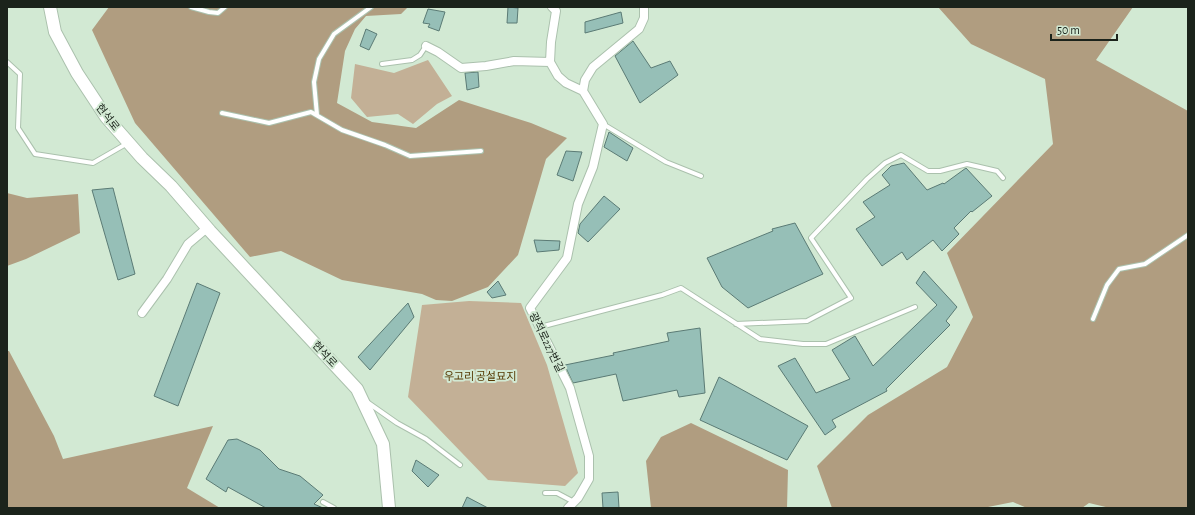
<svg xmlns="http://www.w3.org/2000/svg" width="1195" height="515" font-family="'Alegreya Sans','Noto Sans KR',sans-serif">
	<rect width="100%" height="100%" fill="#d2e9d3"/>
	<path fill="#c3b096" d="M428 60 452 96 437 104 413 124 398 114 367 117 351 98 355 64 394 73Z
		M469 301 521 303 547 365 578 473 565 486 488 480 408 397 422 305Z"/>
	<path fill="#b09d80" d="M109 7H408L401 14 366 16 355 29 345 51 337 103 372 122 416 128 459 100 531 123 567 138 546 159 518 255 488 287 452 301 436 300 422 294 342 280 281 251 250 257 135 123 92 30Z
		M938 7H1133L1096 60 1188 111V508H1110L1089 503 1082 508H1027L1013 502 983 508H832L817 466 868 415 947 367 973 317 947 253 1053 144 1045 79 971 44Z
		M7 193 27 198 78 194 80 233 26 259 7 266Z
		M7 351H9L54 436 63 459 213 426 187 488 220 508H7Z
		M691 423 788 470 787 508H651L646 461 661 437Z"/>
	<path fill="#96bfb7" stroke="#5b7b75" d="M508 7 518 8 517 23H507Z
		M428 9 445 12 439 31 428 27 430 24 423 23Z
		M621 12 623 23 585 33V22Z
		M366 29 377 34 369 50 360 46Z
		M633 41 651 68 670 61 678 75 640 103 615 56Z
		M478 72 479 87 467 90 465 73Z
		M609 132 633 148 627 161 604 147Z
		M566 151 582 152 573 181 557 175Z
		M904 163 927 190 943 183 944 184 966 168 992 196 972 212 971 211 954 228 959 234 942 251 933 240 907 260 902 252 882 266 856 229 875 217 863 202 890 185 882 175 891 166Z
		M113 188 135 274 118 280 92 190Z
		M604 196 620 209 588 242 578 233 580 224Z
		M795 223 823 274 748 308 722 287 707 258 773 231 772 229Z
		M534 240 560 241 559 250 537 252Z
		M924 271 957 307 946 321 950 325 886 389 887 391 832 420 836 427 825 435 778 366 795 358 816 393 850 379 832 350 855 336 873 366 937 305 916 283Z
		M498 281 506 295 492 298 487 292Z
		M197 283 220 293 178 406 154 396Z
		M408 303 414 317 370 370 358 357Z
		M700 328 705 393 679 397 677 390 623 401 616 374 573 383 566 368 565 365 614 355 613 353 669 341 667 333Z
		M719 377 808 426 787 460 700 420Z
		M237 439 260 450 279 469 300 476 323 495 314 504 323 508H266L228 487 226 492 206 479 228 440Z
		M416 460 439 475 428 487 412 471Z
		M618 492 619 508H603L602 493Z
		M467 497 488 508H462Z"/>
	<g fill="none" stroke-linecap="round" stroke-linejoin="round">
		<g stroke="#abc1ad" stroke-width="6">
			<path id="lane" d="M191 7 209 12 218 13 225 7
				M7 62 20 74 18 128 35 154 93 163 126 144
				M382 64 412 60 420 55 426 46
				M222 113 269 123 311 112 342 130 385 145 410 156 481 151
				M317 115 314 82 319 59 334 34 371 7
				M603 124 666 162 701 176
				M1093 319 1107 285 1119 269 1145 264 1188 235
				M736 324 807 321 851 298 811 238 867 179 885 163 901 155 928 171H940L967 164 997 171 1003 178
				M540 327 662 295 681 288 760 339 803 344H826L915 307
				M367 402 397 423 426 439 460 465
				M545 493H557L574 502
				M323 502 334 508"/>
		</g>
		<g stroke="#abc1ad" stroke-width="10">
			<path id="street" d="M552 7 556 11 551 42 550 62 558 76 566 83 583 91
				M426 46 438 52 461 68 486 66 514 61 550 62
				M142 313 167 279 188 244 207 228
				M568 508 578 498 589 479V456L570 388 530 308 567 258 578 204 593 167 603 124 583 91 585 80 593 67 639 29 644 18V7"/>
		</g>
		<g stroke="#abc1ad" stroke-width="14">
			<path id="secondary" d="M50 7 55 32 77 73 106 117 142 158 171 186 210 231 357 389 383 444 389 508"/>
		</g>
		<use href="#lane" stroke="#fff" stroke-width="4"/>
		<use href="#street" stroke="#fff" stroke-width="8"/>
		<use href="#secondary" stroke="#fff" stroke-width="12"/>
	</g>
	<g text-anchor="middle" stroke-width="4" stroke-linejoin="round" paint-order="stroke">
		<g font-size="11" fill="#1b231b" stroke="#d2e9d3">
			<text transform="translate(108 117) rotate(52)" y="4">현석로</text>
			<text transform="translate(547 342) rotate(64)" y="4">광적로227번길</text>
			<text transform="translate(325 354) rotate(47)" y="4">현석로</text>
		</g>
		<g font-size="11" fill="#563a04" stroke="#d2e9d3">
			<text x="480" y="380">우고리 공설묘지</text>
		</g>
	</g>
	<rect width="1195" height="515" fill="none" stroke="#1b231b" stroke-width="16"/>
	<path d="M1051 34v6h66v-6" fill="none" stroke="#1b231b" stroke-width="2"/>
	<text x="1057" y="34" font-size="12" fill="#1b231b" stroke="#d2e9d3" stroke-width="3" paint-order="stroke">50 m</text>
</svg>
